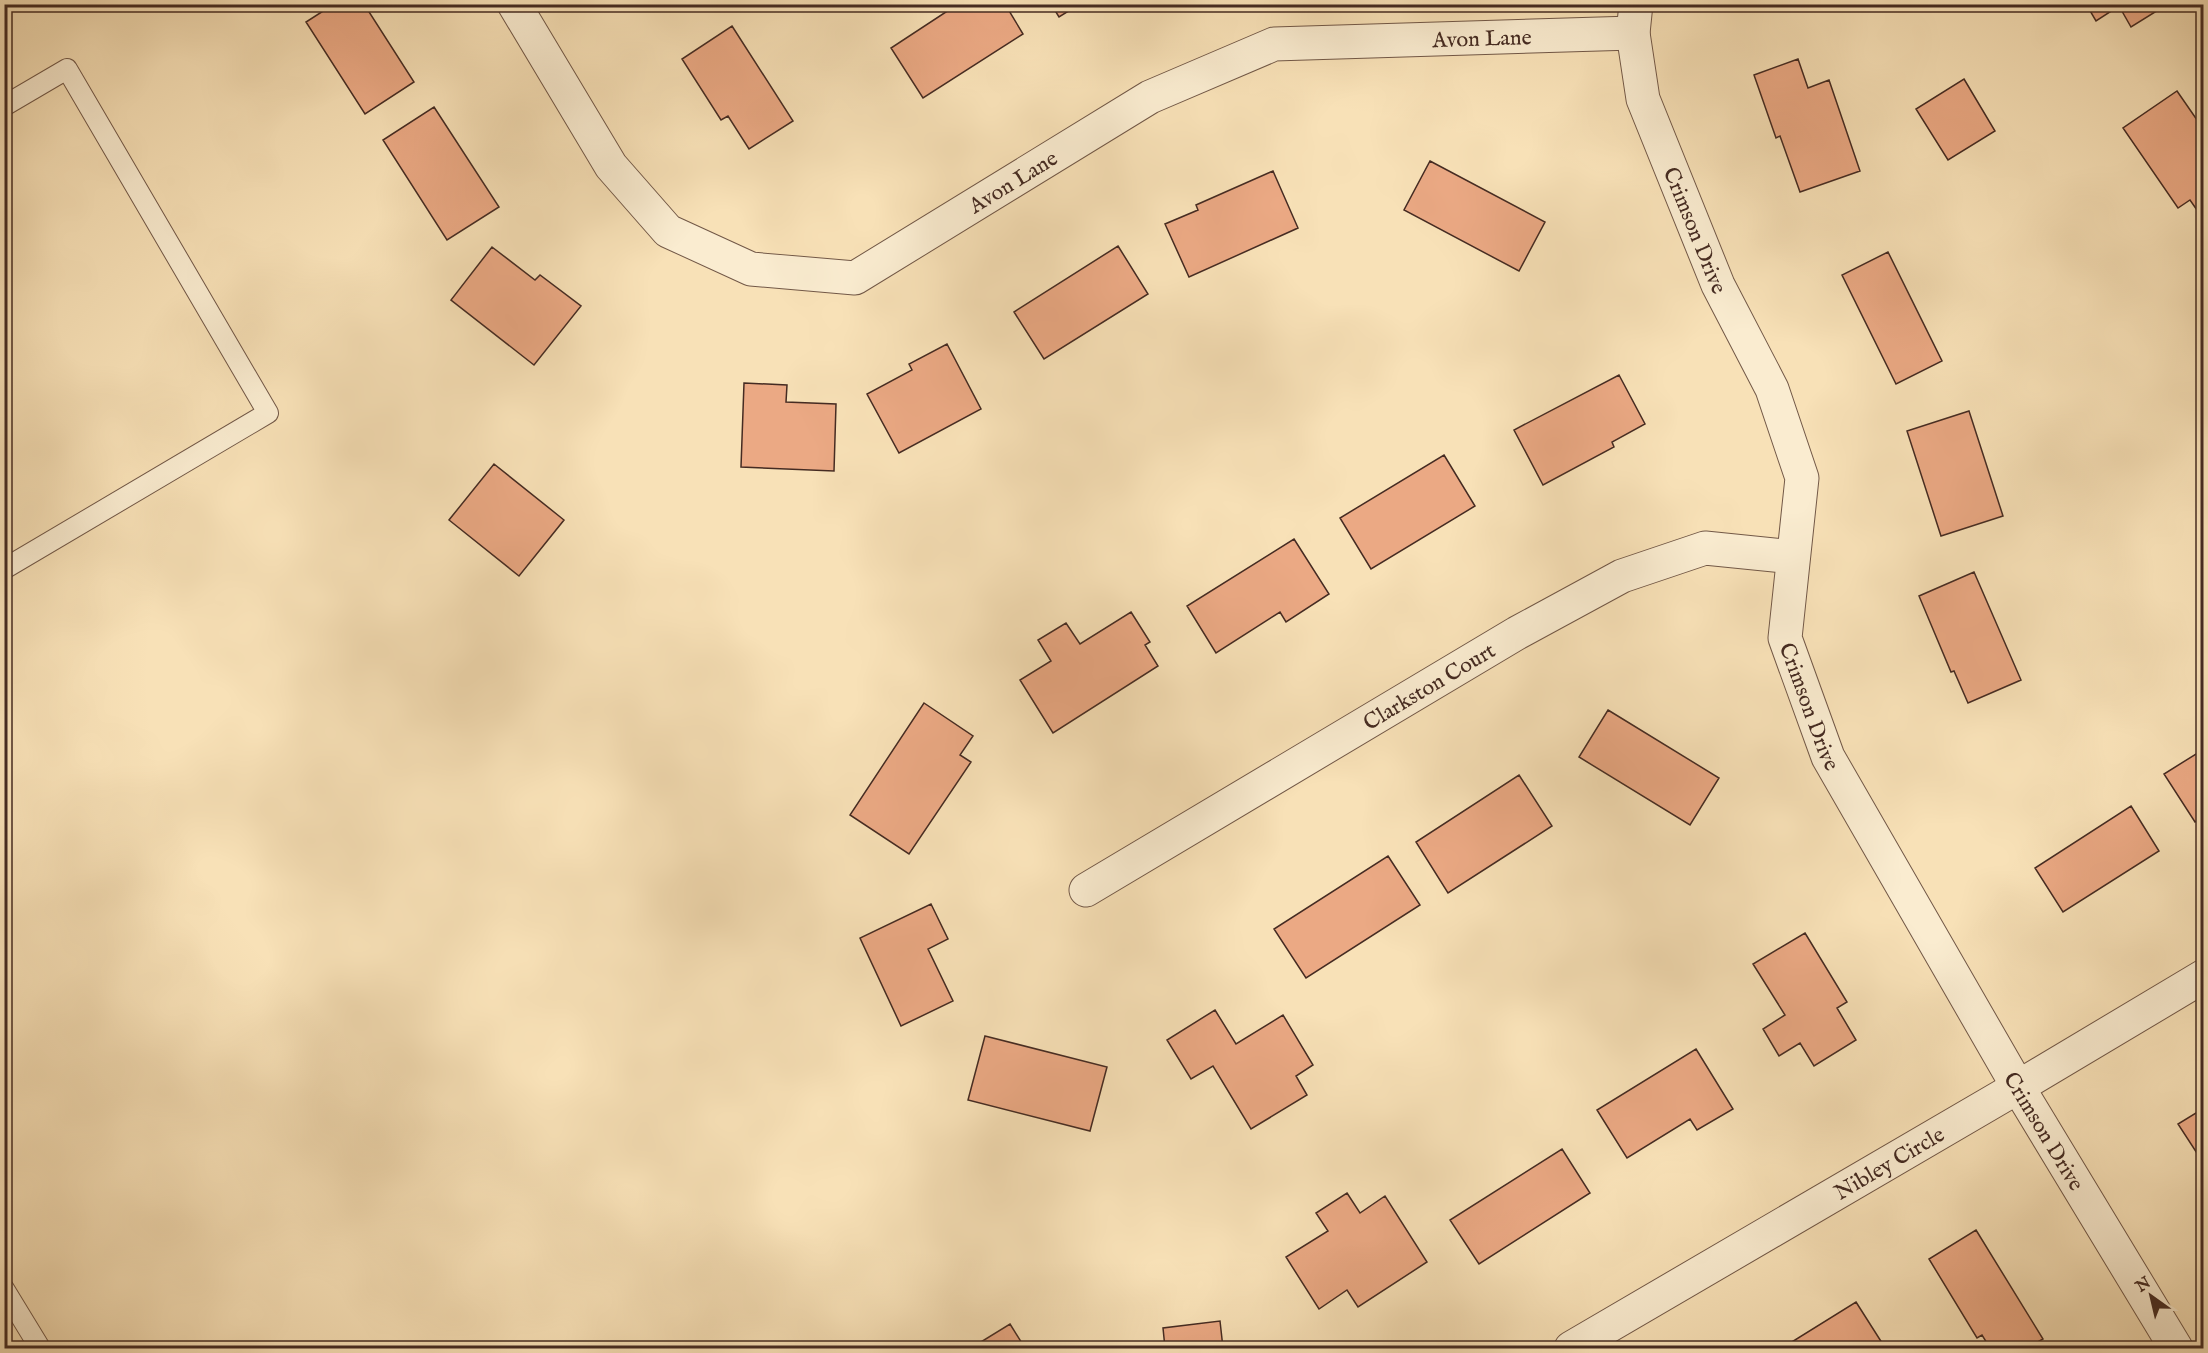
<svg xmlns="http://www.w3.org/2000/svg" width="2208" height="1353" font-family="'IM FELL English',serif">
	<rect width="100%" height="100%" fill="#f8e1b7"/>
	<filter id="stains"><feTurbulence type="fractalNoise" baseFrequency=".00333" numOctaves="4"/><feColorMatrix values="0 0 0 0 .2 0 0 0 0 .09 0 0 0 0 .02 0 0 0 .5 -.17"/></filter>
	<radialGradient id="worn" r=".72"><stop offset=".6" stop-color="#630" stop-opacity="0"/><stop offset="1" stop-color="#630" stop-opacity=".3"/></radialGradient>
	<path fill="#eba984" stroke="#452b22" stroke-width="1.5" d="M334 4H364L414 82 365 114 306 22Z
		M958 4H1005L1023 34 923 98 891 48Z
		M1051 4H1080L1059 17Z
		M2086 4H2168L2131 27 2119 6 2096 21Z
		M732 26 793 121 749 149 728 116 721 120 682 59Z
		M1798 59 1808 88 1829 80 1860 171 1800 192 1780 136 1776 138 1754 75Z
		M1964 79 1995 131 1948 160 1916 109Z
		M2177 91 2204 130V220L2190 200 2178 208 2123 128Z
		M434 107 499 207 447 240 383 140Z
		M1430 161 1545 222 1519 271 1404 210Z
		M1273 171 1298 228 1189 277 1165 224 1198 210 1196 205Z
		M1118 246 1148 294 1044 359 1014 312Z
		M492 247 535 280 540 275 581 306 534 365 451 300Z
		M1888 252 1942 361 1896 384 1842 275Z
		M947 344 981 409 899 453 867 394 912 370 909 364Z
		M1619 375 1645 424 1612 442 1614 447 1543 485 1514 430Z
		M744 383 787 385 786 402 836 404 834 471 741 467Z
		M1969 411 2003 516 1941 536 1907 431Z
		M1444 455 1475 506 1371 569 1340 518Z
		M494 464 564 520 519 576 449 520Z
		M1294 539 1329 594 1286 622 1280 612 1216 653 1187 606Z
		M1974 572 2021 680 1968 703 1954 671 1951 672 1919 596Z
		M1131 612 1150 642 1145 645 1158 666 1053 733 1020 680 1051 661 1038 640 1066 623 1080 644Z
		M924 703 973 736 960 755 971 762 909 854 850 815Z
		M1608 710 1719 778 1690 825 1579 757Z
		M2204 749V817L2195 822 2164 774Z
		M1519 775 1552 826 1448 893 1416 842Z
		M2131 806 2159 851 2063 912 2035 868Z
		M1388 856 1420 905 1306 978 1274 929Z
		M931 904 948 939 928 949 953 1001 901 1026 860 938Z
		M1805 933 1847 1002 1837 1008 1856 1040 1814 1066 1800 1043 1779 1056 1763 1029 1785 1015 1753 964Z
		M1215 1010 1236 1044 1283 1015 1313 1065 1296 1076 1307 1095 1251 1129 1213 1066 1191 1079 1167 1040Z
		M985 1036 1107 1067 1090 1131 968 1100Z
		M1696 1049 1733 1109 1697 1130 1690 1119 1627 1158 1597 1110Z
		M2204 1108V1164L2178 1124Z
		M1562 1149 1590 1193 1479 1264 1450 1220Z
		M1347 1193 1360 1213 1385 1196 1427 1262 1358 1307 1347 1290 1319 1309 1286 1257 1328 1231 1316 1213Z
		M1976 1230 2043 1339 2027 1348H1990L1982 1335 1977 1338 1929 1259Z
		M1856 1302 1884 1346 1880 1348H1782Z
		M1220 1321 1223 1348H1165L1163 1328Z
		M1010 1324 1025 1348H971Z"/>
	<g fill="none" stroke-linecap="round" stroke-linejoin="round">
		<g stroke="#725847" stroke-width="22">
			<path id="service" d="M4 106 67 69 268 413 4 569
				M4 1289 40 1348"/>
		</g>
		<g stroke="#725847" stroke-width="35">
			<g id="minor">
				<path id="s1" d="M514 4 611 166 668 231 751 269 855 278 1150 97 1274 44 1633 33"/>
				<path id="s2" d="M1636 4 1633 33 1643 99 1718 285 1772 389 1802 478 1785 638 1828 757 2018 1087 2176 1348"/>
				<path id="s3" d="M1086 890 1517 633 1622 576 1705 548 1793 557"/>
				<path id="s4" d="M1571 1348 2018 1087 2204 976"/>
			</g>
		</g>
		<use href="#service" stroke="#faecd0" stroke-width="20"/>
		<use href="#minor" stroke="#faecd0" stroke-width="33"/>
	</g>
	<g text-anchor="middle" stroke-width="4.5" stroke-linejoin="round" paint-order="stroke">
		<g font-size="22" fill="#452b22" stroke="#faecd0">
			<text dy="8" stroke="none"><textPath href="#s1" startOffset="1160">Avon Lane</textPath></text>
			<text dy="8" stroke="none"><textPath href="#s1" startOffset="656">Avon Lane</textPath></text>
			<text dy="8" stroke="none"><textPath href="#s2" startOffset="237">Crimson Drive</textPath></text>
			<text dy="8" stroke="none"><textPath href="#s3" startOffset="399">Clarkston Court</textPath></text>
			<text dy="8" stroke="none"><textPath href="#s2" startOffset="741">Crimson Drive</textPath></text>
			<text dy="8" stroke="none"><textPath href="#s2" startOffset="1227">Crimson Drive</textPath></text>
			<text dy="8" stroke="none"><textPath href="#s4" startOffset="368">Nibley Circle</textPath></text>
		</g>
	</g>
	<rect width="2208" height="1353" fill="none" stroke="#f8e1b7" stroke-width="24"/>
	<rect x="6" y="6" width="2196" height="1341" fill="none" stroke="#452b22" stroke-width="3"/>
	<rect x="12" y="12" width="2184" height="1329" fill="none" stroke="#452b22" stroke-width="1.5"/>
	<g transform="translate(2151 1296) rotate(326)" stroke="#faecd0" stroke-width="4.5" paint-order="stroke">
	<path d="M0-4.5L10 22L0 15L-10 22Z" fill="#452b22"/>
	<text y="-9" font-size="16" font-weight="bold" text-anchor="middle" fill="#452b22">N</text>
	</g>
	<rect width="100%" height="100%" filter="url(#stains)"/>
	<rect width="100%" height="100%" fill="url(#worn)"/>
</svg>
